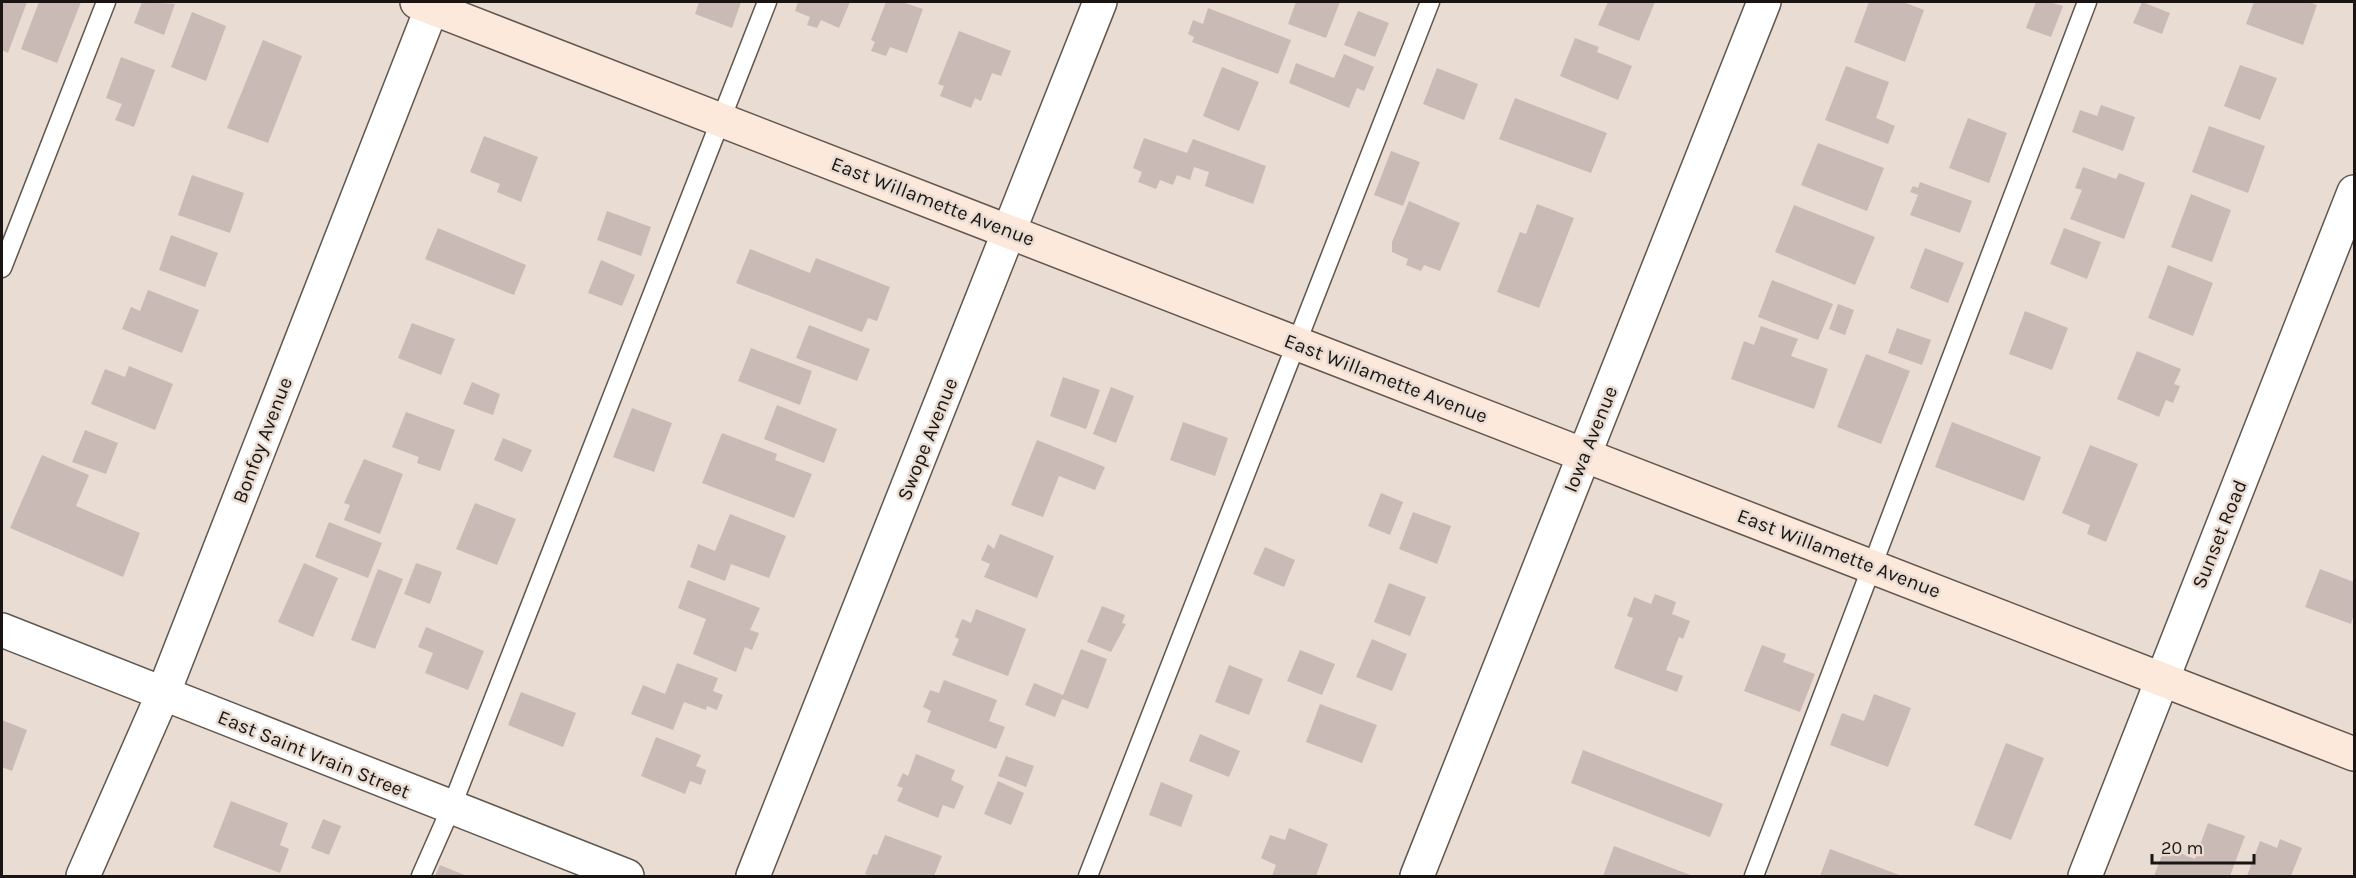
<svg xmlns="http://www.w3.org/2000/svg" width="2356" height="878" font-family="Karla,sans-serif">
	<rect width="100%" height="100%" fill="#e9dcd2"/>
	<path fill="#cabab6" d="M2 2H27L8 53 2 50Z
		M39 2H81L57 63 21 49Z
		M142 2 175 4 164 35 134 23Z
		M699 2H741L732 28 695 14Z
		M798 2H850L839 28 821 20 817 28 807 25 810 17 795 11Z
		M886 2H902L923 9 907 53 890 47 886 56 871 51 875 42 871 40Z
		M1296 2H1340L1326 38 1288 24Z
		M1608 2H1655L1639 41 1598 25Z
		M1869 2H1903L1924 10 1905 62 1854 42Z
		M2036 2H2049L2063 6 2051 37 2026 28Z
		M2142 2 2170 13 2162 34 2133 23Z
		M2254 2H2309L2317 5 2303 45 2246 24Z
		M1208 8 1291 40 1278 74 1192 42 1194 37 1188 34 1193 20 1203 24Z
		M1358 11 1389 23 1375 57 1344 45Z
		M192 12 226 26 206 81 171 67Z
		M959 31 1011 51 1001 76 992 73 981 101 975 98 971 108 940 96 944 86 938 84Z
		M1575 38 1599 47 1597 52 1632 66 1618 100 1560 76Z
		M263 40 302 56 268 143 227 128Z
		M1344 54 1374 67 1364 91 1357 88 1349 108 1289 83 1296 63 1334 78Z
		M121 57 155 70 134 127 115 120 122 104 106 98Z
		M2240 65 2277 78 2260 120 2224 106Z
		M1846 66 1889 82 1876 118 1895 126 1888 144 1825 120Z
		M1222 67 1259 82 1239 131 1203 116Z
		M1437 68 1478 84 1464 120 1423 104Z
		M1515 98 1607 133 1591 173 1499 139Z
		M2101 105 2135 117 2123 151 2072 132 2080 110 2097 116Z
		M1968 118 2007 133 1989 183 1949 168Z
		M2209 126 2265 146 2248 193 2192 172Z
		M484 136 538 157 521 202 497 192 500 184 470 172Z
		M1144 138 1187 153 1193 139 1266 166 1253 204 1205 186 1209 172 1194 167 1190 180 1177 175 1173 185 1160 180 1156 189 1138 182 1142 172 1133 168Z
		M1818 143 1884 168 1867 211 1801 185Z
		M1391 151 1420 162 1403 206 1374 195Z
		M2083 167 2116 179 2119 173 2145 183 2124 239 2070 219 2082 190 2075 188Z
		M192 175 244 193 230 233 178 215Z
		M1920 182 1972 201 1960 233 1910 215 1918 195 1910 192 1913 186 1918 188Z
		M2191 194 2231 210 2212 262 2171 247Z
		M1409 201 1460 223 1440 271 1424 265 1421 271 1406 265 1408 259 1392 252V242Z
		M1537 204 1574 218 1539 308 1497 292 1520 232 1526 234Z
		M1794 205 1875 237 1855 285 1775 252Z
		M607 211 651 227 641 256 597 240Z
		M438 228 526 265 514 295 425 259Z
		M2064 228 2101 242 2087 279 2050 264Z
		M171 235 218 253 205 287 159 270Z
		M1925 248 1964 263 1948 303 1910 288Z
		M750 249 810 273 816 258 890 287 877 321 868 318 862 332 736 283Z
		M601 260 635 275 622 306 588 293Z
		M2168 265 2213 283 2193 336 2148 318Z
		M1772 280 1833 304 1818 340 1758 317Z
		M148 290 199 310 182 353 122 329 131 307 140 311Z
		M1838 304 1854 310 1845 335 1829 329Z
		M2025 311 2068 328 2052 370 2009 354Z
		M412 323 455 339 441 375 398 358Z
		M809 325 870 349 857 381 796 358Z
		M1761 326 1798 339 1791 356 1828 369 1814 409 1731 379 1744 341 1754 345Z
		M1897 328 1931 340 1922 365 1888 353Z
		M751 348 812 371 800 405 738 381Z
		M2137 351 2181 369 2174 384 2180 386 2173 403 2166 400 2159 417 2117 399Z
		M1866 354 1910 371 1881 444 1837 427Z
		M129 366 173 384 155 430 91 404 105 369 125 377Z
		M1063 377 1100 390 1086 429 1050 416Z
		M472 382 500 394 493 415 463 404Z
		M1111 387 1134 396 1116 443 1093 434Z
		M777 405 837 429 824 463 764 439Z
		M632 408 672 423 654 472 613 457Z
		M406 412 455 430 440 471 417 463 419 457 392 447Z
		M1183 422 1228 438 1215 476 1170 460Z
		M1952 422 2041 457 2024 501 1935 467Z
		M85 430 118 443 106 474 72 462Z
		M722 433 777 454 775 460 812 474 794 518 702 483Z
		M503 438 532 450 522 472 494 460Z
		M1037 440 1105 467 1095 490 1059 476 1043 517 1011 505Z
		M2090 445 2138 464 2106 542 2087 534 2090 525 2062 513Z
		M42 455 89 475 76 506 140 533 123 577 10 528Z
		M364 459 403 474 380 534 344 520 350 505 344 503Z
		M1381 493 1403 502 1390 535 1368 526Z
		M475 503 516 519 497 565 456 549Z
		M1413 512 1451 526 1437 564 1399 549Z
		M730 514 786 536 769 578 731 564 725 581 690 567 698 544 715 551Z
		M329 522 382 543 368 578 315 557Z
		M1000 534 1054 556 1037 598 984 577 990 564 981 560 988 544 994 549Z
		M1265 547 1295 560 1284 587 1253 574Z
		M304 563 338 578 313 637 278 622Z
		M416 563 442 572 430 604 404 594Z
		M378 569 403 579 375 649 351 640Z
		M2320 569 2354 582V614L2351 624 2305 607Z
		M688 580 760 608 750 630 759 633 752 650 745 647 736 672 693 654 706 619 678 608Z
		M1389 583 1426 597 1410 636 1374 622Z
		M1655 594 1676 602 1672 614 1690 621 1683 639 1679 637 1666 670 1683 676 1677 692 1614 668 1633 618 1627 616 1634 597 1651 604Z
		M1102 606 1125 615 1122 623 1126 624 1111 652 1087 642Z
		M976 609 1026 629 1008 676 952 655 959 639 955 637 962 619 971 623Z
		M426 627 484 651 468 690 425 673 433 653 418 647Z
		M1372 639 1407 654 1392 691 1356 677Z
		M1762 645 1786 654 1783 662 1815 674 1800 712 1744 691Z
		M1081 649 1107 659 1088 709 1062 699 1055 717 1025 705 1034 683 1063 695Z
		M1300 650 1335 664 1322 695 1287 681Z
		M677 663 718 678 713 691 723 695 717 710 707 706 706 710 684 702 673 730 631 714 643 685 665 694Z
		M1229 665 1263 679 1249 715 1215 702Z
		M944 680 997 700 989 721 1005 727 996 749 927 722 931 711 923 707 930 690 939 693Z
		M521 692 576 713 563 747 508 725Z
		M1874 694 1911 708 1888 767 1830 745 1842 713 1864 721Z
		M1320 704 1377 725 1362 763 1306 742Z
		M2 720 27 730 12 771 2 767Z
		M1200 734 1240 751 1229 777 1189 761Z
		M656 737 701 755 696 766 706 770 701 785 690 781 685 794 641 776Z
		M2006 743 2044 758 2011 840 1974 825Z
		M1583 750 1723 804 1710 837 1571 783Z
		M916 754 955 770 951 780 964 786 954 809 943 805 938 818 897 801 903 788 897 786 903 773 908 776Z
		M1006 756 1034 766 1026 787 998 776Z
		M998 781 1024 793 1011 825 984 814Z
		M1161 782 1193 795 1181 827 1149 815Z
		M231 801 288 823 280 845 289 849 280 873 213 847Z
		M323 819 341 826 329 855 311 848Z
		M2208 823 2245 836 2230 876H2154L2165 847 2195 859Z
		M1289 828 1328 844 1316 876H1272L1276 865 1261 858 1270 835 1285 840Z
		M885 835 942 856 934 876H872L865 874 873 854 877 855Z
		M2280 839 2302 848 2291 876H2247L2260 841 2277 848Z
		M1614 846 1693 876H1603Z
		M1830 849 1902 876H1820Z
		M440 865 467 876H435Z"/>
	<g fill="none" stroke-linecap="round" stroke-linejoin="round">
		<g stroke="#61564d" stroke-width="21">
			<path id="lane" d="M2 268 106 2
				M421 876 451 808 767 2
				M1088 876 1430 2
				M1754 876 2087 2"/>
		</g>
		<g stroke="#61564d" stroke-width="36">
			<path id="street" d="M2 630 627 876
				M83 876 163 694 434 2
				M753 876 1100 2
				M1417 876 1764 2
				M2085 876 2354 192"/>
		</g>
		<g stroke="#61564d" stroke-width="36">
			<path id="secondary" d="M417 2 2354 754"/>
		</g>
		<use href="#lane" stroke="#fff" stroke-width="18"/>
		<use href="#street" stroke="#fff" stroke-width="33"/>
		<use href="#secondary" stroke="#fde8dc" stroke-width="33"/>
	</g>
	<g text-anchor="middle" stroke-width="5" stroke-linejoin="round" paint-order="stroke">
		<g font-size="20" fill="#1a1512" stroke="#e9dcd2">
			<text transform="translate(933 201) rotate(21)" y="7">East Willamette Avenue</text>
			<text transform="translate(1386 378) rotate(21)" y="7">East Willamette Avenue</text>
			<text transform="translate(927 439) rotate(-68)" y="7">Swope Avenue</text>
			<text transform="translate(1590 439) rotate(-68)" y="7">Iowa Avenue</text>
			<text transform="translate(262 440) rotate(-69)" y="7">Bonfoy Avenue</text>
			<text transform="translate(2219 534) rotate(-68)" y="7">Sunset Road</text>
			<text transform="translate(1839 553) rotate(21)" y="7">East Willamette Avenue</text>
			<text transform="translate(314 754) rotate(22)" y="7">East Saint Vrain Street</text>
		</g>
	</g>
	<rect width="2356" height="878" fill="none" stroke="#1a1512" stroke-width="6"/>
	<path d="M2152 854v9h102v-9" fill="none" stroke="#1a1512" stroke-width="3"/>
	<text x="2161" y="854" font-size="18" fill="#1a1512" stroke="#e9dcd2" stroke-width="4.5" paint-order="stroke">20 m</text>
</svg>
